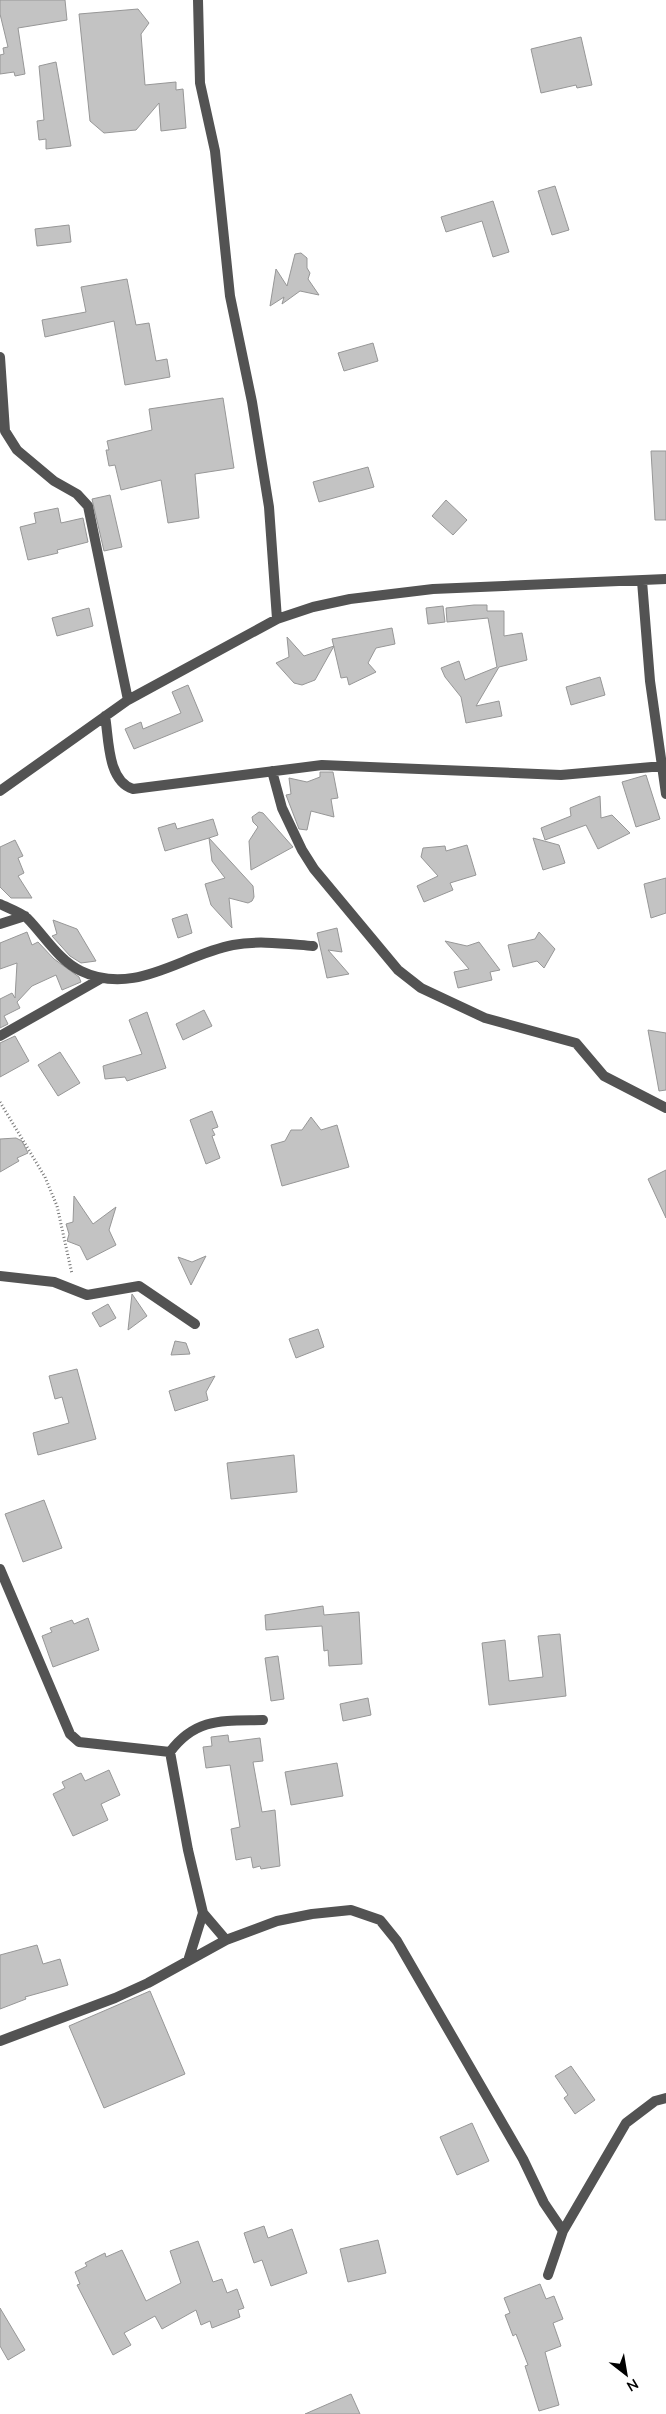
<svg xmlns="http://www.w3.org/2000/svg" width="666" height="2414" font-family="'Nunito Sans',sans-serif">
	<rect width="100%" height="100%" fill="#fff"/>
	<path fill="#c3c3c3" stroke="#979797" d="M0 0H65L67 20 18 28 25 74 15 76 14 72 0 74V55L4 54 3 48 8 47 0 14Z
		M138 9 149 23 141 34 145 85 176 82V90L183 89 186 128 161 131 159 103 136 130 104 133 90 121 79 14Z
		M581 37 592 85 577 88 576 85 541 93 531 49Z
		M56 62 71 146 46 149V139L39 140 37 121 44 120 39 66Z
		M555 186 569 230 552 235 538 191Z
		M493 201 509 252 493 257 482 221 446 232 441 217Z
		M69 225 71 242 37 246 35 229Z
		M301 253 307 258V268L310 273 308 279 319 295 300 291 282 304 284 297 270 306 276 269 287 286 295 254Z
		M127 279 136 325 149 323 156 361 167 359 170 377 125 385 114 321 45 337 42 320 86 312 81 287Z
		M373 343 378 361 344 371 338 353Z
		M223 398 234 468 195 474 199 518 168 523 161 480 121 490 115 465 109 466 106 450H109L107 441 152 430 149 409Z
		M651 451H666V520H655Z
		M368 467 374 487 319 502 313 482Z
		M110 495 122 547 104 551 92 499Z
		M446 500 467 520 453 535 432 516Z
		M58 508 61 523 83 518 88 542 57 550 58 553 28 560 20 527 36 523 34 513Z
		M474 605H487V611H504V636L522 633 527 660 499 667 476 706 499 701 502 716 466 723 461 697 445 677 441 668 459 661 465 680 497 667 488 618 447 622 446 608Z
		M443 606 445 622 428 624 426 608Z
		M89 608 93 626 57 636 52 618Z
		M392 628 395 644 376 648 368 663 376 672 349 685 347 677 341 678 332 639Z
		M287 637 304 656 334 646 315 680 302 685 294 683 276 663 289 657Z
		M600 677 605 695 571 705 566 687Z
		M188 685 203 721 134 749 125 729 141 722 143 729 181 713 172 692Z
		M320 772H333L338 798 331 799 334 817 311 811 307 830 299 829 286 795 291 794 289 778 307 782 320 777Z
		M646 775 660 819 636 827 622 782Z
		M600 796 601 818 612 815 630 833 598 849 586 825 545 840 541 828 571 816 570 808Z
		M259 812 263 813 293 847 251 870 249 841 258 827 253 822 252 817Z
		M213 819 218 835 209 838 253 886 254 897 252 901 248 903 229 898 232 928 211 905 205 884 225 878 212 861 209 838 165 851 158 828 175 823 177 829Z
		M533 838 559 845 565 863 543 870Z
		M15 840 23 856 18 858 24 873 18 876 32 898H11L0 887V847Z
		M467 845 476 875 450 883 453 890 424 902 417 886 438 876 421 857 423 848 445 846 446 851Z
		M666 878V913L651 918 644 884Z
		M187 914 192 933 178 938 172 919Z
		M53 920 77 929 96 961 81 963 70 956 52 936 57 934Z
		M337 928 342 952 328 950 349 974 327 978 317 933Z
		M27 932 32 945 38 942 54 959 79 977 81 982 62 990 56 975 32 986 17 1002 20 1008 4 1016 8 1024 0 1028V999L12 993 15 998 17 963 0 969V943Z
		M539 932 555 949 544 968 537 961 513 967 508 945 535 939Z
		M445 941 467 946 479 942 500 970 490 972 492 980 458 988 454 972 469 969Z
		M204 1010 212 1026 183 1040 176 1024Z
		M147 1012 166 1068 127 1081 125 1077 105 1079 103 1066 142 1054 129 1020Z
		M648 1030 666 1033V1090L659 1091Z
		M15 1036 29 1061 0 1077V1043Z
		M60 1052 80 1083 58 1096 38 1065Z
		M212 1111 218 1127 212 1129 215 1135 212 1136 220 1158 206 1164 190 1120Z
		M311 1117 321 1130 337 1125 349 1167 282 1186 271 1145 285 1141 291 1130H302Z
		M16 1138 22 1141 28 1153 17 1158 19 1161 0 1172V1139Z
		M666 1170V1218L648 1179Z
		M74 1196 93 1224 116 1207 109 1230 116 1245 87 1260 80 1246 67 1241 69 1234 66 1224 73 1222Z
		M206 1256 191 1285 178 1257 192 1262Z
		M132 1294 147 1316 128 1330Z
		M108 1304 116 1318 100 1327 92 1313Z
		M318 1329 324 1347 296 1358 289 1339Z
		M175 1341 186 1343 190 1354 171 1355Z
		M77 1369 96 1439 38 1455 33 1433 69 1423 62 1397 55 1399 49 1376Z
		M215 1376 206 1392 208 1400 175 1411 169 1391Z
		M294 1455 297 1492 231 1499 227 1463Z
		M44 1500 62 1548 23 1562 5 1514Z
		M323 1606 324 1615 359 1612 362 1664 329 1666 328 1650 324 1651 322 1626 266 1630 265 1615Z
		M88 1618 99 1650 53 1667 42 1636 52 1632 50 1628 72 1620 74 1624Z
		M560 1634 566 1696 489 1705 482 1643 505 1640 509 1681 543 1677 538 1636Z
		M278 1656 284 1699 271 1701 265 1658Z
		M368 1698 371 1715 343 1721 340 1704Z
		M228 1735 229 1742 260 1738 263 1761 253 1762 262 1812 275 1810 280 1866 261 1869 260 1866 253 1868 251 1857 236 1860 231 1829 240 1827 230 1765 206 1768 203 1747 212 1746 211 1737Z
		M337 1763 343 1796 291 1805 285 1772Z
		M109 1770 120 1795 101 1804 108 1820 73 1836 53 1794 65 1788 62 1782 81 1773 85 1781Z
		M37 1945 43 1964 60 1959 68 1985 25 1997 26 1999 0 2009V1955Z
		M150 1991 185 2074 104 2108 69 2026Z
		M571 2066 595 2100 575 2114 564 2098 568 2095 555 2076Z
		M472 2123 489 2161 457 2175 440 2137Z
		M264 2226 268 2238 292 2229 307 2273 271 2286 262 2260 254 2263 244 2233Z
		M378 2240 386 2273 348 2282 340 2249Z
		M198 2241 213 2282 222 2279 227 2293 237 2289 244 2308 238 2310 240 2317 212 2328 210 2321 201 2325 196 2310 162 2329 155 2316 124 2333 131 2345 113 2355 77 2285 80 2284 75 2272 87 2266 85 2263 105 2253 106 2257 122 2250 146 2301 181 2283 170 2251Z
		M540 2284 546 2299 554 2296 563 2319 553 2323 561 2346 545 2352 559 2405 539 2411 525 2366 528 2365 516 2334 513 2336 505 2315 510 2313 504 2298Z
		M0 2308 25 2350 8 2360 0 2346Z
		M351 2394 360 2414H305Z"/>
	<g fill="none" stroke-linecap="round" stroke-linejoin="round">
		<path stroke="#757575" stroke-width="3" stroke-dasharray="1 2.5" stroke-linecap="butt" d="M0 1102 45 1177 57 1206 72 1274"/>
		<path stroke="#535353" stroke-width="10" d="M198 0 200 83 215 151 230 296 252 402 269 507 277 619
			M0 357 5 431 17 450 54 481 77 494 88 506 128 700
			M642 581 650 681 666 794
			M105 716C109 738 107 781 133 789L322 765 561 775 663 766
			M272 771 282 808 302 850 314 869 398 970 421 988 485 1018 576 1043 604 1076 666 1108
			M0 791 128 700 277 619 313 607 350 599 433 589 666 579
			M0 904C8 908 20 912 27 918 44 935 59 961 81 971 135 997 181 955 233 945 258 940 287 944 313 946
			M0 924 25 916
			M0 1036 102 978
			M0 1276 54 1282 87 1295 139 1286 195 1324
			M0 1569 70 1734 79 1742 170 1752 188 1850 203 1913 226 1940
			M170 1752C196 1717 224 1721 263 1720
			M188 1961 203 1913
			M0 2041 115 1998 148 1983 226 1940 277 1921 312 1914 351 1910 380 1920 397 1941 523 2159 544 2203 563 2231
			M548 2275 563 2231 626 2123 655 2101 666 2098"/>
	</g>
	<g transform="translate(626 2374) rotate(149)" stroke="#ffffff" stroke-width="4" paint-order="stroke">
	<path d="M0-4L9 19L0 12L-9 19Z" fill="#000000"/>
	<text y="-8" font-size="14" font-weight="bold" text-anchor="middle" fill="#000000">N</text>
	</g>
</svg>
